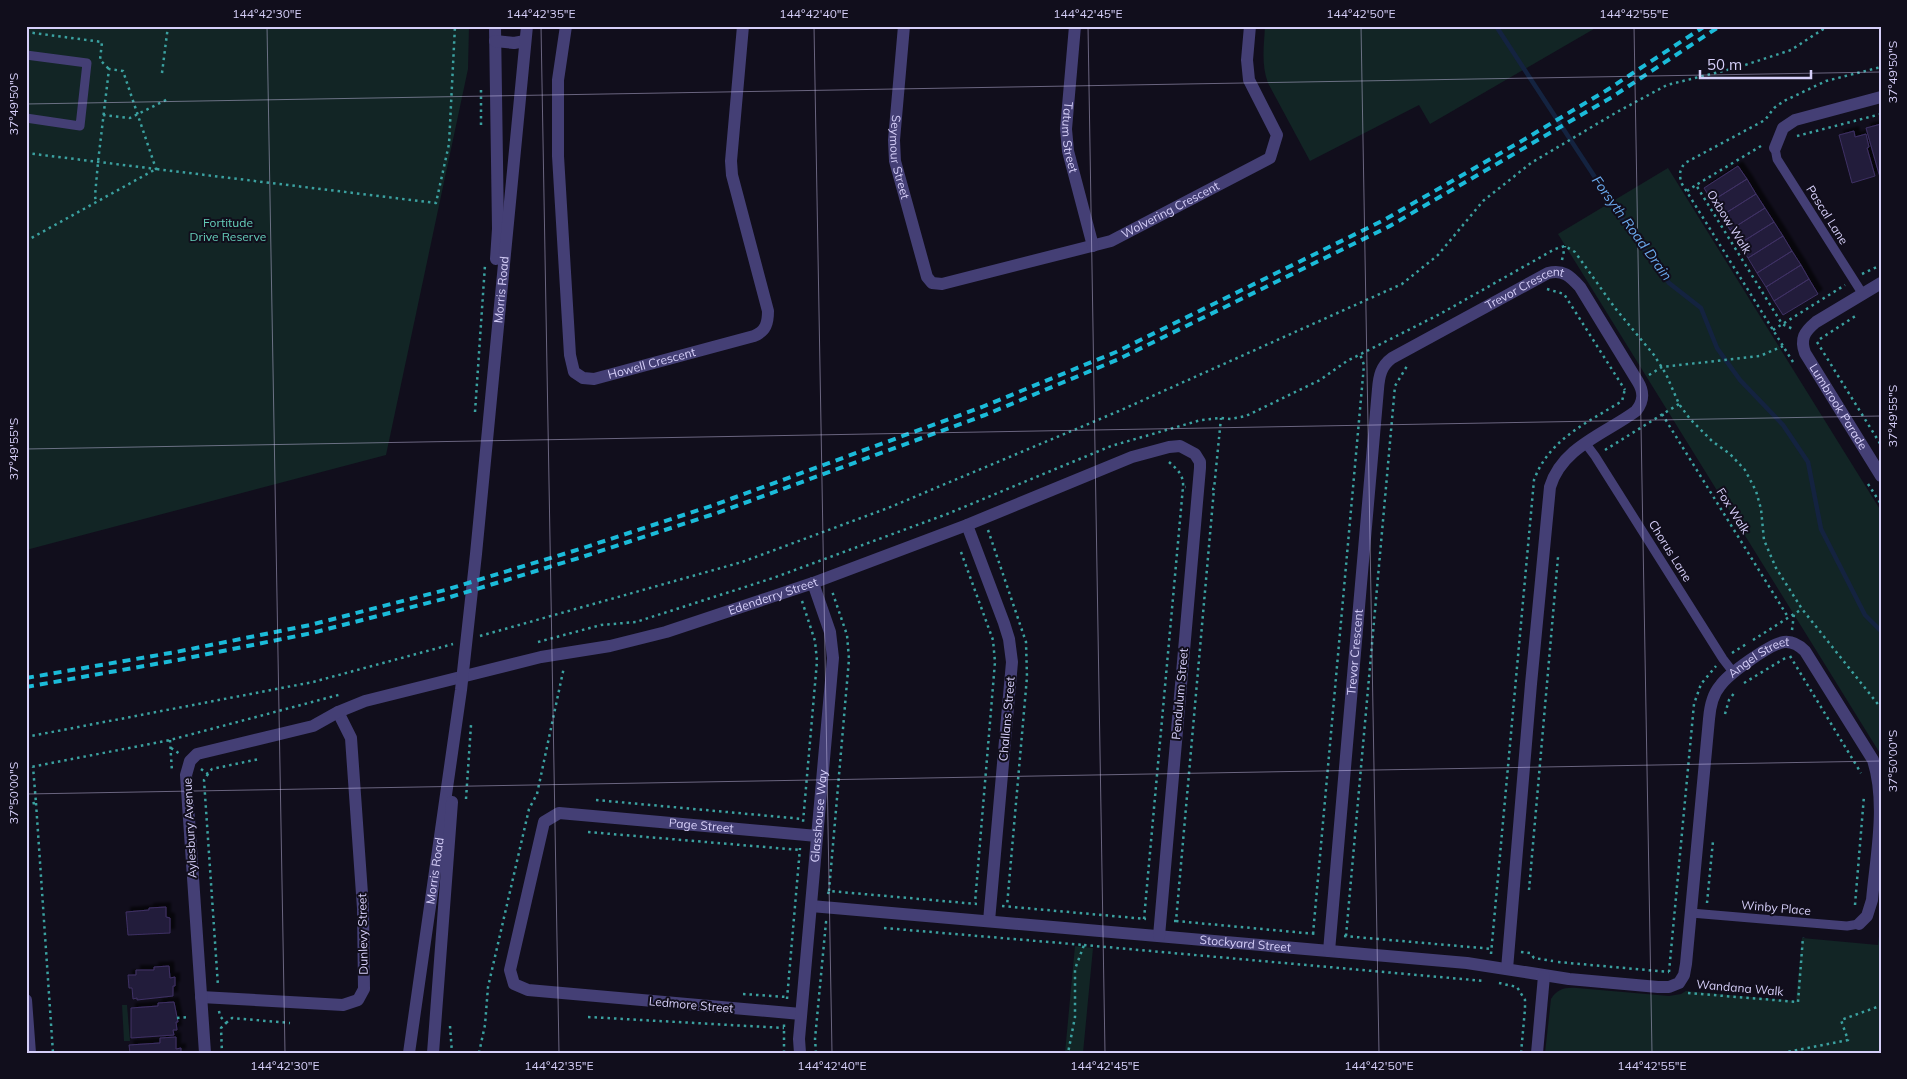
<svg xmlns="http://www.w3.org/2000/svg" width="1907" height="1079" font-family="Mulish,sans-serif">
	<defs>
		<filter id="shadow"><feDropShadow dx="4.5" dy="-4.5" stdDeviation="1" flood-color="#0009"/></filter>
	</defs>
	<rect width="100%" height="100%" fill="#110e1c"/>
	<path fill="#122525" d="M26 26H469L468 69 386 455 26 550Z
		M1265 26H1599L1430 124 1419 105 1310 161 1268 83C1261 64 1264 46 1265 26Z
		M1668 168 1881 511V755L1558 234Z
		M1881 919V1053H1545L1551 999C1557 989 1565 987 1577 988L1669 996 1681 994 1686 991 1796 1001 1802 938 1878 945Z
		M1075 946 1093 948 1083 1053H1065Z
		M122 1005H127L130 1041H124Z"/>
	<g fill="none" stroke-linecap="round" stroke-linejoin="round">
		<path stroke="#142340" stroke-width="4.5" d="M1496 26 1623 220 1669 283 1701 308 1717 348 1740 380 1783 425 1808 462 1821 529 1865 615 1881 631"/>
	</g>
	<path fill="#241c3b" stroke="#3e3164" filter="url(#shadow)" d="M1881 124V181L1866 128Z
		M1854 131 1855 137 1866 134 1869 147 1867 148 1875 176 1852 183 1839 135Z
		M1738 166 1747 179 1712 201 1704 188Z
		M1747 179 1756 194 1721 216 1712 201Z
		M1756 194 1765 208 1730 230 1721 216Z
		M1765 208 1774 222 1739 244 1730 230Z
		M1774 222 1783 236 1748 258 1739 244Z
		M1783 236 1792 251 1757 273 1748 258Z
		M1792 251 1801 265 1766 287 1757 273Z
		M1801 265 1809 279 1774 301 1766 287Z
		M1809 279 1818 294 1783 315 1774 301Z
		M166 907V917L170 918V933L128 935 126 912 149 910V908Z
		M169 966 170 978 175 977V986H173V996L137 1000V998L133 999 132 988H129L128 975H136V970H154V967Z
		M174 1002 178 1022H176L177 1030H173L174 1035 131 1038V1008L158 1006V1003Z
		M176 1037V1049L181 1048V1053H130L129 1045 160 1043V1038Z"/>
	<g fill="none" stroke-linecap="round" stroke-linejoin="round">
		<path stroke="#3ba1a0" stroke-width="2.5" stroke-dasharray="2.5 4" stroke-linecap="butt" d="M26 32 102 42 100 60 109 69
			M162 73 168 26
			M481 90V125
			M103 115 130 118 168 99
			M1797 136 1881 114
			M1761 146 1696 185 1782 324 1793 329
			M26 153 156 169 123 71 109 69 98 162 95 196 96 202
			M1687 191 1696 185
			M26 241 156 169 436 203 449 144 455 26
			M1562 260 1565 246
			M1862 274 1881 265
			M1547 289 1564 294 1625 390
			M1773 330 1845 285
			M1820 339 1857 315
			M1817 342 1881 445
			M1793 362 1682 184C1679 176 1679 170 1685 163L1765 120 1774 108 1784 101 1826 81 1881 67
			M1649 375 1662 367 1760 356 1783 346
			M475 412 485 265
			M1662 414 1788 617
			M1605 450 1679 404
			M1169 462C1177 469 1184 475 1183 487H1186
			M1868 484 1881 504
			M1212 489H1214L1221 418
			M988 530 1026 642 1027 677 1007 906
			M961 552 993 640 995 662 975 903
			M802 601 815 641 817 661 803 822
			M1792 630 1794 614
			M480 636 742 562 888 508 1119 411 1402 284 1438 255 1483 201 1531 163 1617 112 1667 85 1739 67 1791 50 1828 26
			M1753 640 1802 609
			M538 642 601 625 636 622 773 578 947 514 1111 446 1201 420 1221 418 1231 419 1246 416 1320 380 1347 361 1440 314 1555 249 1565 246 1575 252 1615 308 1654 355 1666 374 1679 404 1690 419 1712 441 1730 454 1745 470 1756 491 1761 509 1764 540 1776 568 1802 609 1881 708
			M1732 653 1748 643
			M1790 656 1861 773
			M1744 683 1787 657
			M1725 714 1729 700 1735 692
			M26 737 313 682 453 644
			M170 740 172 772
			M171 748 180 754
			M26 768 170 740 342 694
			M201 769 208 774 212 769 259 759
			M208 774 204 780 218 986
			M466 799 471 725
			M596 800 803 819
			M36 803 53 1053
			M26 804 36 803 33 767
			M588 832 800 850
			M1529 890 1558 557
			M829 891 849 659 847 635 832 591
			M828 894 829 891 977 904
			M1707 903 1713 841
			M1855 905 1864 796
			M1002 906 1146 919
			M1144 919 1183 487
			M1174 921H1176L1214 489
			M1176 921 1316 934
			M884 928 1084 945 1075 969V1017L1068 1053
			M1313 934 1364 365 1360 354
			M1344 936 1493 949
			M1346 936 1395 386 1407 366
			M1084 945 1484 981
			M1521 952 1530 953 1534 958 1553 961
			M1491 954 1534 480C1549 439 1587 423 1622 401L1625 389
			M1558 962 1669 972
			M1669 972 1694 704 1701 684 1716 666
			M1499 983 1517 987 1525 1000V1009
			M1688 993 1798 1002 1803 937
			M743 994 787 997
			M787 999 800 848
			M1881 1002V1010
			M219 1011 220 1016 226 1023 221 1028 222 1053
			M588 1017 784 1028
			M177 1018 188 1017
			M226 1023 232 1018 290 1023
			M450 1026 452 1053
			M479 1053 485 1025 488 987 529 809 537 794 564 667
			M784 1053V1024
			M816 1053 815 1039 826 922 828 923
			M1521 1053 1525 1009
			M1782 1053 1848 1040 1841 1020 1877 1007 1881 1008"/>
		<path stroke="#443f75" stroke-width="9" d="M26 55 87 63 80 126 26 118
			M1775 148 1777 159 1862 293
			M1586 444 1595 456 1723 659 1733 672
			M1691 913 1847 926 1859 924"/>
		<g stroke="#443f75" stroke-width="12">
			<path id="s1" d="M566 26 558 80V156L570 355 574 372 583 378 594 379 754 336C766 331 768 323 768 311L732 175 731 161 743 26"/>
			<path id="s2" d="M904 26 894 140 895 161 927 277 932 283 942 284 1111 241 1270 158 1277 135 1249 80 1247 60 1250 26"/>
			<path id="s3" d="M1075 26 1066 129 1068 151 1093 246"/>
			<path d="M1775 148 1783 128 1795 120 1881 97"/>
			<path id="s4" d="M1881 283 1816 322C1804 332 1800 339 1805 353L1881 476"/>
			<path d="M967 525 1004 623 1009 639 1012 662 989 921"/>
			<path id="s5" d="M811 906 1467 963 1569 979 1658 987H1669L1679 983 1684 975 1686 964 1709 719C1710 707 1712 695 1720 686 1728 674 1770 644 1784 642 1793 641 1799 645 1805 651L1873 760C1887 804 1876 855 1872 900L1867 916 1859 924"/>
			<path id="s6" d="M1329 951 1378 389C1379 376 1381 366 1392 358L1548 273C1563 269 1570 276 1580 287L1638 382C1644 392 1644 401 1636 411 1605 434 1562 447 1550 487L1531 684 1507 969"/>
			<path d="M201 997 343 1005 358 1000 364 989 363 908 351 738 338 712"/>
			<path d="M26 1000 30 1053"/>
			<path id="s7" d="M801 1014 528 990 514 984 510 970 544 822 559 813 817 836"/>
			<path id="s8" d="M205 1053 186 775 190 761 197 754 313 726 338 712 365 701 541 657 610 646 666 632 813 583 967 525 1132 457 1169 447 1180 446 1195 454 1200 462V468L1159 936"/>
			<path id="s9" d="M800 1053 799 1039 833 658 830 632 813 583"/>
			<path d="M1537 1053 1544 976"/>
		</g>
		<g stroke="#443f75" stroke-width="12">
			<path d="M495 26 498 229 496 259"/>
			<path d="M495 41 514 43 525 41"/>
			<path id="s10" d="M409 1053 461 690 476 554 527 26"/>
			<path d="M433 1053 452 802"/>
		</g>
		<path stroke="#1bbbd9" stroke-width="4" stroke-dasharray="8 6" stroke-linecap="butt" d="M26 678 176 652 310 625 445 590 580 549 714 505 982 407 1116 352 1384 220 1520 142 1607 90 1705 26
			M26 687 178 660 312 633 447 598 582 557 717 513 985 415 1119 359 1388 227 1612 97 1720 26"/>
	</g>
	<path fill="none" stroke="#d6cff9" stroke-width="1" stroke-opacity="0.45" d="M267 26 285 1053M541 26 559 1053M814 26 832 1053M1088 26 1105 1053M1361 26 1379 1053M1634 26 1652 1053M26 104 1881 72M26 449 1881 416M26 794 1881 761"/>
	<g text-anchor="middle" stroke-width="4" stroke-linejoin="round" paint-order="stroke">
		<g font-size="12" fill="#d6cff9" stroke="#110e1c">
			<text dy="4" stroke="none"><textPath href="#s3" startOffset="112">Tatum Street</textPath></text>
			<text dy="4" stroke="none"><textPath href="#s2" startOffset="132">Seymour Street</textPath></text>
			<text dy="4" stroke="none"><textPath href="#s2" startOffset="515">Wolvering Crescent</textPath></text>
			<text transform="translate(1827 215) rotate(58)" y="4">Pascal Lane</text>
			<text transform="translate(1729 222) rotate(58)" y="4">Oxbow Walk</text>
			<text dy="4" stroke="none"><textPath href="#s10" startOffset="769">Morris Road</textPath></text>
			<text dy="4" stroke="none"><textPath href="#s6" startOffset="750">Trevor Crescent</textPath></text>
			<text dy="4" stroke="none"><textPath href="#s1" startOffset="429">Howell Crescent</textPath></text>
			<text dy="4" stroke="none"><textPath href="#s4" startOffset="175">Lumbrook Parade</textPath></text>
			<text transform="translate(1733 511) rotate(58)" y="4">Fox Walk</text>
			<text transform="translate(1670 551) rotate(58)" y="4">Chorus Lane</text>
			<text dy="4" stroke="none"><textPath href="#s8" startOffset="902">Edenderry Street</textPath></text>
			<text dy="4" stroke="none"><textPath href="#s6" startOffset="300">Trevor Crescent</textPath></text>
			<text dy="4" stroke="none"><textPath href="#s5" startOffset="1224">Angel Street</textPath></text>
			<text transform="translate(1180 694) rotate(-85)" y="4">Pendulum Street</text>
			<text transform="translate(1007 719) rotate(-85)" y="4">Challans Street</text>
			<text dy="4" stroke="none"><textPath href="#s9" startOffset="238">Glasshouse Way</textPath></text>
			<text dy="4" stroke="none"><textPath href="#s7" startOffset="616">Page Street</textPath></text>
			<text transform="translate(190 828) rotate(-93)" y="4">Aylesbury Avenue</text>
			<text dy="4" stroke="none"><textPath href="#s10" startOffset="184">Morris Road</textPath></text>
			<text transform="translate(1776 908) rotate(5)" y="4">Winby Place</text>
			<text transform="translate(363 934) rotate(-91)" y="4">Dunlevy Street</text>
			<text dy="4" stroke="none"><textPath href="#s5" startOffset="436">Stockyard Street</textPath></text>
			<text transform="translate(1740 988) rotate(5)" y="4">Wandana Walk</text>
			<text transform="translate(691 1005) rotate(5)" y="4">Ledmore Street</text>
		</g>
		<g font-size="12" fill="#65cfba" stroke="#110e1c">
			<text x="228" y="227">Fortitude<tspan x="228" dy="14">Drive Reserve</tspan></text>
		</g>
		<g font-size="14" font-style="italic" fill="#6aa9ec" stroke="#110e1c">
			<text transform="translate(1632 228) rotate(54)" y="5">Forsyth Road Drain</text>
		</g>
	</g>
	<rect width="1907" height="1079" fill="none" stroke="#110e1c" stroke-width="55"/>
	<path d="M1700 70v8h111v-8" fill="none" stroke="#d6cff9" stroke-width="2.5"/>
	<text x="1707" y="70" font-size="15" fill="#d6cff9" stroke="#110e1c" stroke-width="4" paint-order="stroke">50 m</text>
	<rect x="28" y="28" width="1852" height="1024" fill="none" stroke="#d6cff9" stroke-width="2"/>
	<g font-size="12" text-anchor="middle" fill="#d6cff9">
		<text x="267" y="18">144°42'30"E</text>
		<text x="541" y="18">144°42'35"E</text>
		<text x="814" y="18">144°42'40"E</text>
		<text x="1088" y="18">144°42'45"E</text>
		<text x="1361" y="18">144°42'50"E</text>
		<text x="1634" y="18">144°42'55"E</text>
		<text transform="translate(1893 72) rotate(-90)" y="4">37°49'50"S</text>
		<text transform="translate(14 104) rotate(-90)" y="4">37°49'50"S</text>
		<text transform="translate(1893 416) rotate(-90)" y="4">37°49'55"S</text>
		<text transform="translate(14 449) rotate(-90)" y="4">37°49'55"S</text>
		<text transform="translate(1893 761) rotate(-90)" y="4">37°50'00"S</text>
		<text transform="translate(14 793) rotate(-90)" y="4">37°50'00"S</text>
		<text x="285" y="1070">144°42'30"E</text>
		<text x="559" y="1070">144°42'35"E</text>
		<text x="832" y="1070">144°42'40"E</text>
		<text x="1105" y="1070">144°42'45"E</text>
		<text x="1379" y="1070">144°42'50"E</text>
		<text x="1652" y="1070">144°42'55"E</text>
	</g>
</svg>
